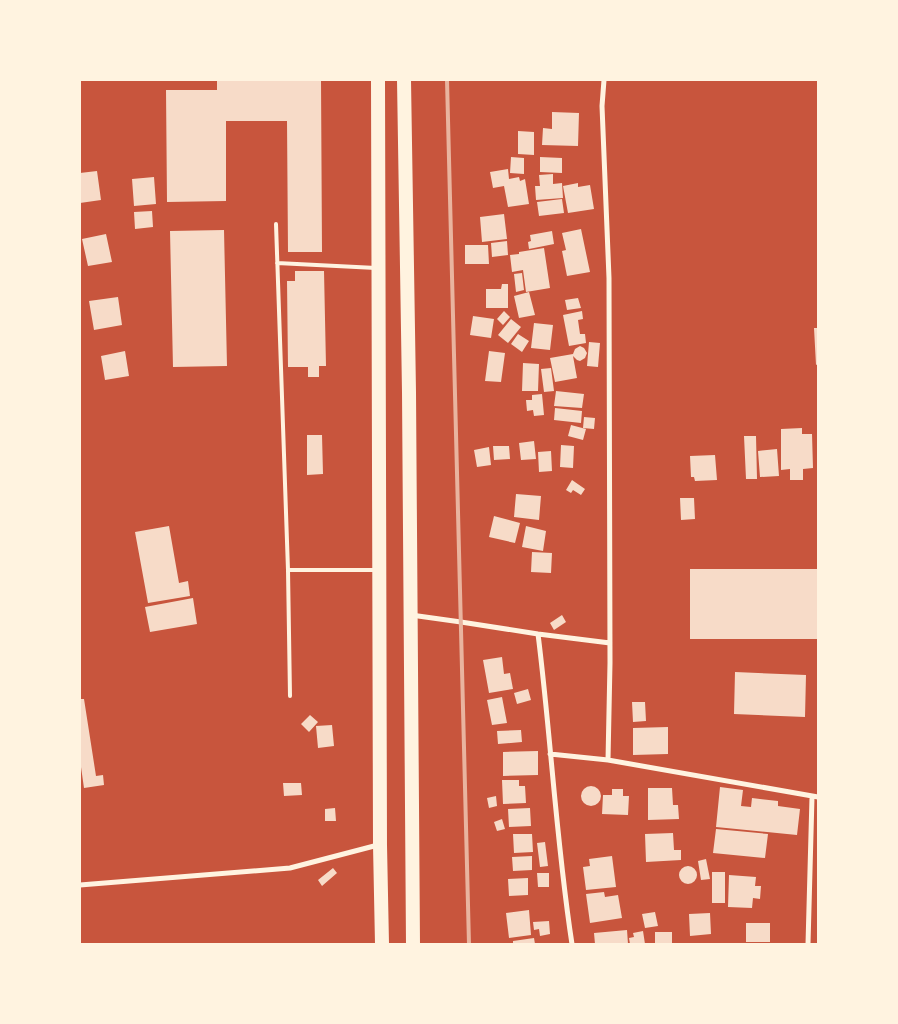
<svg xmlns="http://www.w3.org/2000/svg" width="898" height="1024" font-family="Lato,sans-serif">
	<rect width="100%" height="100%" fill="#c8553d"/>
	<path fill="#f7dbc8" d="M321 80 322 252H288L287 121H226V201L167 202 166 90H217V81Z
		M552 112 579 113 578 146 542 145 543 128 552 129Z
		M518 131 534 132V155L518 154Z
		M511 157 524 158V174L510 173Z
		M540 157 562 158V173L540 172Z
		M508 169 509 179 519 177 520 181 525 179 529 204 508 207 504 186 493 188 490 172Z
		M97 171 101 200 80 203V173Z
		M553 174V184L562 183 563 198 536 200 535 186H540L539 175Z
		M154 177 156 204 134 206 132 179Z
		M578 183V187L590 185 594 209 568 213 563 186Z
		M562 199 564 213 539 216 537 202Z
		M152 211 153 227 135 229 134 212Z
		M504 214 507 239 482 242 480 217Z
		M581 229 590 272 567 276 562 251 566 250 562 233Z
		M224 230 227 366 173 367 170 231Z
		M552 231 554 244 529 249 528 242 531 241 530 235Z
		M106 234 112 262 88 266 82 239Z
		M507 241 508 255 492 257 491 243Z
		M465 245H488L489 264H465Z
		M544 248 550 288 526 292 523 270 512 272 510 255 519 254V252Z
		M295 271H324L326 366H319V377H308V367H288L287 281H295Z
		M522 273 524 290 516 292 514 274Z
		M502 284H508V308H486V289H501Z
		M529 292 535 315 519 318 514 296Z
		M118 297 122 325 94 330 89 301Z
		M578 298 581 308 567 310 565 300Z
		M504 311 510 317 503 325 497 319Z
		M582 311 583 319 578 320 580 334H585L586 343 569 346 563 315Z
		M473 316 494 319 491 338 470 335Z
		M511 319 521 327 508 343 498 335Z
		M534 323 553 325 550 350 531 348Z
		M814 328H818V364L816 365Z
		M518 334 529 341 522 352 511 344Z
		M589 342 600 343 598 367 587 366Z
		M580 346 584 348 587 353 585 358 580 361 577 360 573 356 577 378 555 382 550 358 573 354 575 349Z
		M125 351 129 376 105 380 101 356Z
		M489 351 505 353 501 382 485 381Z
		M523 363 539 364 538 391H522Z
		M551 368 554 391 544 392 541 369Z
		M556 391 584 394 582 408 554 406Z
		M542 394 544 415 534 416 533 410 527 411 526 400H532V395Z
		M555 408 582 411 581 423 554 420Z
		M584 417 595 418 594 429 583 428Z
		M571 425 586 429 583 440 568 436Z
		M802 428V434H812L813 468 803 469V480H790V469L781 470V429Z
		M307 435H322L323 474 307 475Z
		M744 436H756L757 479H746Z
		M534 441 536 459 521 460 519 443Z
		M561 445 574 446 573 468 560 467Z
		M493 446H509L510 459 494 460Z
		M489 447 491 465 477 467 474 450Z
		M777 449 779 476 760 477 758 451Z
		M551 451 552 471 539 472 538 452Z
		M715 455 717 480 695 481 694 477H691L690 456Z
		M572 480 585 489 581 495 573 490 571 493 566 490Z
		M516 494 541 496 539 520 514 517Z
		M680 498H694L695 519 681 520Z
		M494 516 520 523 515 543 489 537Z
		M169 526 179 583 188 581 190 596 148 603 135 532Z
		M526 526 546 531 543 551 522 547Z
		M532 552 552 553 551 573 531 572Z
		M690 569H818V639H690Z
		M193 598 197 624 150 632 145 607Z
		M562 615 566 622 554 630 550 623Z
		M502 657 504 674 510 673 513 689 489 693 483 660Z
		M735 672 806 675 805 717 734 714Z
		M528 689 531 700 517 704 514 693Z
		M502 697 507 723 492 725 487 700Z
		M80 699H84L96 776 103 775 104 785 84 788 80 760Z
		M632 702H645L646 721 633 722Z
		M310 715 318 722 309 732 301 724Z
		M332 725 334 746 318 748 316 726Z
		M668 727V754L633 755V728Z
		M521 730 522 742 498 744 497 731Z
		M538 751V775L503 776V752Z
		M502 780H519V786H525L526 803 503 804Z
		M283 783H301L302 795 284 796Z
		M581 796a10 10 0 1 1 20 0a10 10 0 1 1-20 0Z
		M720 787 743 790 741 806 751 807 752 798 778 801V806L800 809 797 835 716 827Z
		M648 788H672L673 805H678L679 819 648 820Z
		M612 789H623V796H629L628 815 602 814 603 795H612Z
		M496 796 497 806 489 808 487 798Z
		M335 808 336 821H325V809Z
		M530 808 531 826 509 827 508 809Z
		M502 819 505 829 497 831 494 822Z
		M716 829 768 834 765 858 713 853Z
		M673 833 674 850H681V860L646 862 645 834Z
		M513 834H532L533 852 514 853Z
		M545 842 548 866 540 867 537 843Z
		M532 856V870L513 871 512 857Z
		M612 856 616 887 586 890 583 867 590 866 589 859Z
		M706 859 710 879 701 880 698 861Z
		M679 875a9 9 0 1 1 18 0a9 9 0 1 1-18 0Z
		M333 868 337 873 322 886 318 880Z
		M712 872H725V903H712Z
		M537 873H549V887H538Z
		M729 875 756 877 755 886H761L760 899 753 898 752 908 728 907Z
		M528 878V895L509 896 508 879Z
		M604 892 605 897 618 895 622 918 590 923 586 894Z
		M529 910 531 935 509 938 506 913Z
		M655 912 658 926 645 928 642 914Z
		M710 913 711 934 690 936 689 914Z
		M549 921 550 934 540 936 539 929 534 930 533 922Z
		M746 923H770V942H746Z
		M627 930 628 944H595L594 933Z
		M643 931 645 944H630L629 938 634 937 633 933Z
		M655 932H672V944H655Z
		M534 938 535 944H513V941Z"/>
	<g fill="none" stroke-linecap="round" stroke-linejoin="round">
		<path stroke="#fff3e0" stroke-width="4" d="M276 224 288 570H377
			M277 263 376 268
			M288 570 290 696"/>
		<path stroke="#fff3e0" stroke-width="5" d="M604 80 602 106 609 278 610 663 608 760
			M411 615 461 622 538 634 610 643
			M538 634C551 737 556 841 572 944
			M550 754 608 760 818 797
			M80 885 290 868 378 845
			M808 944 812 797"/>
		<path stroke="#fff3e0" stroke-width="14" d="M378 80 380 845 382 944
			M404 80 409 392 413 944"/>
		<path stroke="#e9b49f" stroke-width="4" d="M447 80 469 944"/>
	</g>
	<rect width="898" height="1024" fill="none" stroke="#fff3e0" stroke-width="162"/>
</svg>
